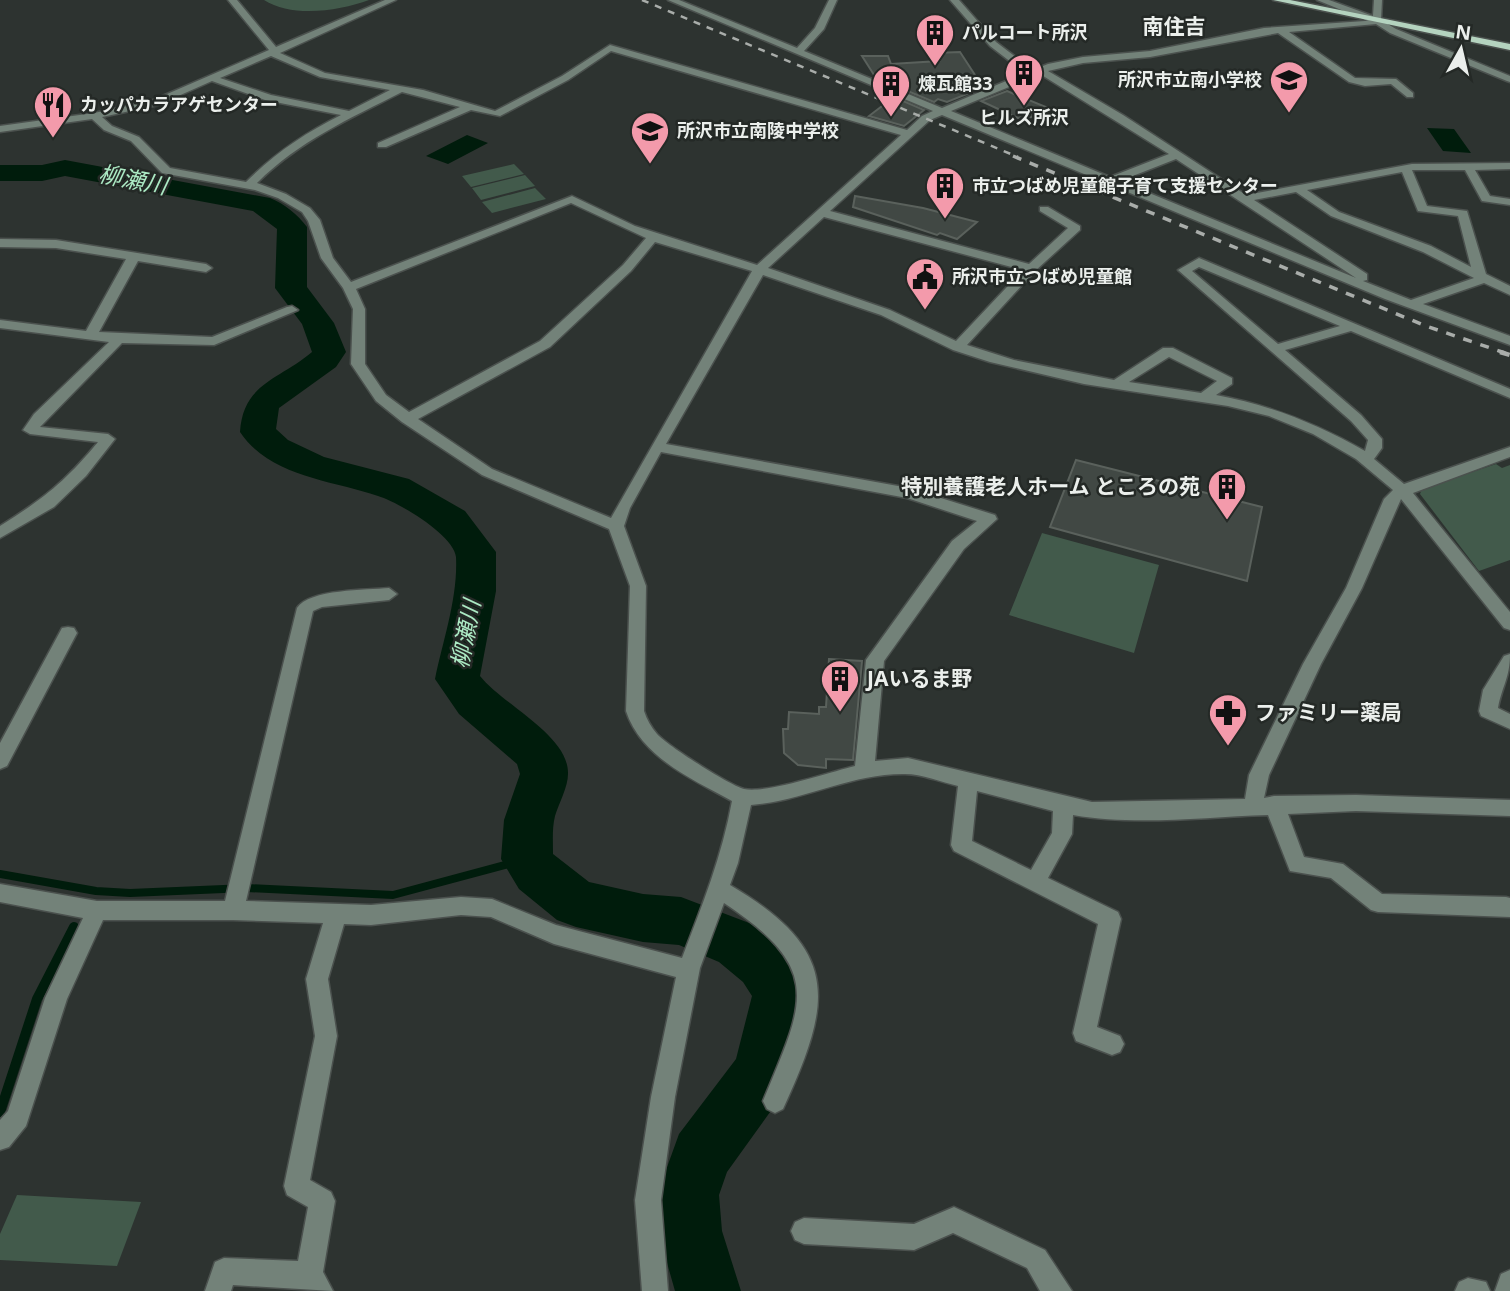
<svg xmlns="http://www.w3.org/2000/svg" width="1510" height="1291" font-family="'Noto Sans','Noto Sans JP',sans-serif">
	<rect width="100%" height="100%" fill="#2d3330"/>
	<path fill="#425a4b" d="M264 0H369C339 11 292 18 264 0Z
		M514 164 524 174 471 187 462 176Z
		M525 175 535 186 481 200 472 188Z
		M535 188 546 199 492 213 482 202Z
		M1496 464 1502 468 1510 465V560L1479 571 1420 494 1422 489Z
		M1042 533 1159 565 1134 653 1009 615Z
		M17 1195 141 1202 117 1266 0 1260V1234Z"/>
	<path fill="#001c0c" d="M1427 128 1454 129 1471 153 1443 151Z
		M467 135 488 143 448 164 426 156Z"/>
	<g fill="none" stroke-linecap="round" stroke-linejoin="round">
		<path stroke="#001c0c" stroke-width="8" d="M0 874 96 891 130 893 247 888 393 895 527 859"/>
		<path stroke="#001c0c" stroke-width="10" d="M0 1112 37 999 74 927"/>
		<path fill="#001c0c" fill-rule="evenodd" d="M65 160 270 198C285 204 297 214 307 227V287L334 323 346 352 336 367 279 408 276 429 288 440 324 457 409 479 465 511 496 552V591L480 676C503 705 569 735 568 774 568 787 559 803 555 816 552 828 553 841 553 854L589 882 643 894 681 897 757 926 781 946 801 973 809 992 791 1073 783 1094 727 1172 719 1195 722 1231 741 1291H675L658 1231 657 1195 679 1134 736 1059 752 996 743 982 719 962 679 945 643 942 576 927 557 920 519 889 501 859 504 820 520 774 517 764 459 714 435 679C443 640 458 598 456 557 454 535 398 502 378 496 331 480 270 477 240 432 243 383 279 380 312 352L302 324 275 288 277 229 253 211 65 176 42 181H0V165H42Z"/>
	</g>
	<path fill="#414844" stroke="#5a615c" stroke-width="2" d="M960 52 977 78 992 84 947 102 938 99 934 102 876 78 862 56H888L891 64 939 61 935 53Z
		M1007 91 1053 110 1022 120 981 101Z
		M894 97 924 110 904 126 869 116Z
		M855 196 923 208 977 222 957 239 940 233 937 235 853 207Z
		M1076 460 1262 507 1247 581 1050 527Z
		M829 659 862 661 853 760 826 759V768L798 765 784 753 783 729H788L789 712 819 714V707H826Z"/>
	<g fill="none" stroke-linecap="round" stroke-linejoin="round">
		<g stroke="#4b514e" stroke-width="3">
			<path id="minor" d="M228 0H237L276 47 385 0H396L280 53 325 73 423 90 495 111 562 76 610 45 907 130 922 116 933 111 668 0H679L797 48 815 28 829 0H837L824 29 804 51 942 108 1025 73 990 46 950 0H959L996 42 1033 70 1048 64 1083 57 1150 51 1264 28 1365 21H1368L1317 0H1329L1373 16 1374 0H1382L1381 20 1396 29 1510 76V82L1507 81 1390 33 1376 24 1289 32 1355 78 1396 79 1413 93V97H1407L1391 84 1365 86 1349 82 1278 33 1150 57 1083 63 1048 71 1123 115 1246 195 1412 164 1510 163V169L1475 170 1490 196 1510 199V205L1482 201 1465 170H1412L1427 206 1467 211 1486 274 1510 286V295L1484 283 1423 304 1510 336V345L1385 299 942 115 930 120 830 211 1029 264 1068 228 1040 211V207H1048L1080 226V230L1035 271 967 345 1014 360 1114 380 1163 348H1173L1232 378V384L1216 395C1270 405 1317 424 1365 451L1368 440 1351 421 1178 270 1199 258 1510 389V398L1351 331 1285 350 1361 415 1382 439V448L1374 459 1404 484 1510 447V457L1413 493 1510 612V630L1504 628 1401 499 1362 588 1321 664 1269 775 1264 798 1274 796 1356 795 1510 800V816L1356 811 1288 814 1304 857 1343 864 1382 894 1506 897 1510 898V917L1378 912 1371 910 1331 878 1290 871 1268 815C1204 817 1136 826 1073 815L1072 834 1048 878 1118 912 1121 919 1097 1027 1120 1036 1124 1044 1120 1052 1112 1055 1076 1041 1073 1033 1098 924 954 851 951 845 958 786C941 782 922 774 905 774 853 773 803 801 751 805L738 863 730 885C842 951 832 1002 783 1109L775 1113 767 1109 763 1101C804 1002 825 970 724 903L700 968 675 1097 661 1200 668 1291H642L635 1200 651 1097 676 977 554 944 491 917 461 915 371 925 344 924 328 979 337 1036 310 1180 331 1192 335 1201 323 1272 333 1291 233 1285 231 1291H205L215 1262 224 1258 298 1261 308 1207 287 1195 284 1186 315 1036 306 979 323 923 233 920H103L67 999 26 1126 9 1147 0 1150V1120L8 1111 45 998 83 918 0 902V884L97 901H225L297 608C309 589 367 590 389 588L397 594 389 600 322 607 313 611 246 901 371 905 461 897 492 899 556 925 682 958C702 906 722 856 732 801 692 779 641 757 626 711L630 586 609 529 482 475 402 422 376 401 351 364 353 309 343 288 321 258 308 221 302 212 278 198 255 190 162 173 131 141 104 130 92 119 0 132V126L94 113 151 101 269 50ZM611 51 901 135 757 265 635 226 572 196 351 282 333 258 320 220 310 208 286 194 257 183C299 141 349 119 402 92L460 107 378 143V147H386L471 110 500 116 568 80ZM271 56 320 77 390 90 349 111 271 95 220 78ZM1040 74 1169 154 1110 177 951 111ZM212 81 265 100 341 115C305 133 275 153 246 182L170 168 139 137 112 126 102 117 158 105ZM1176 159 1356 278 1120 181ZM1402 172 1418 211 1458 216 1471 267 1431 246 1339 212 1307 190ZM1296 192 1331 216 1423 252 1474 278 1411 300 1363 281 1367 280V274L1254 200ZM571 203 646 238 623 265 540 341 409 412 386 395 365 364V309L356 289ZM824 217 1023 270 956 341 890 310 768 268ZM655 242 752 271 611 518 492 469 418 419 550 347 631 271ZM1199 267 1340 326 1278 344 1192 271ZM763 275 881 315 953 350 990 362 1084 384 1228 406 1269 416 1313 434 1356 459 1393 490 1384 499 1346 588 1303 664 1249 775 1245 799 1092 802 908 758 875 761 884 661 964 549 997 519 995 515 909 488 666 444ZM1169 357 1217 381 1201 393 1129 382ZM661 452 907 498 977 521 952 541 866 660 855 766C830 772 766 794 744 789 729 785 668 746 657 734 651 727 647 720 644 711L646 586 624 526 630 508ZM977 791 1053 811 1052 833 1031 870 972 841Z
				M0 239 56 240 206 264 212 268 206 272 138 261 99 332 212 337 287 307 292 306 298 310 214 345 122 343 40 427 108 434 115 439 86 476 54 507 0 538V526C43 499 65 482 98 442L30 434 23 430 34 414 109 342 0 328V320L86 331 126 259 56 248 0 247Z
				M68 627 74 628 77 633 7 766 0 769V743L62 628Z
				M1510 654C1510 678 1502 686 1498 708L1510 714V729L1481 716 1479 711 1483 690 1504 656Z
				M954 1207 1045 1250 1072 1291H1040L1027 1268 953 1233 914 1250 804 1244 795 1240 791 1231 795 1222 804 1218 914 1224Z
				M1510 1270V1291H1495L1501 1274Z
				M1468 1278 1486 1282 1490 1291H1455L1459 1282Z"/>
		</g>
		<g stroke="#4b514e" stroke-width="3">
			<path id="major" d="M1273 0H1290L1510 44V50Z"/>
		</g>
		<use href="#minor" fill="#738279" fill-rule="evenodd"/>
		<use href="#major" fill="#b4d3bf" fill-rule="evenodd"/>
		<path stroke="#a9adaa" stroke-width="2.5" stroke-dasharray="7 7" stroke-linecap="butt" d="M642 0 1018 157"/>
		<path stroke="#a9adaa" stroke-width="3.5" stroke-dasharray="9 9" stroke-linecap="butt" d="M1013 156 1426 326 1505 353"/>
		<path stroke="#a9adaa" stroke-width="4.5" stroke-dasharray="10 10" stroke-linecap="butt" d="M1500 352 1510 355"/>
	</g>
	<defs>
		<g id="building-pin" transform="scale(2.0125)"><path d="M0 17L-7.5 6A9.5 9.5 0 1 1 7.5 6Z" fill="#f39aab" stroke="#242926"/><path d="M-4-6H4V6H1V3H-1V6H-4ZM-2.5-4.3h1.7v1.8h-1.7ZM.8-4.3h1.7v1.8H.8ZM-2.5-1h1.7V.8h-1.7ZM.8-1h1.7V.8H.8Z" fill="#111"/></g>
		<g id="school-pin" transform="scale(2.0125)"><path d="M0 17L-7.5 6A9.5 9.5 0 1 1 7.5 6Z" fill="#f39aab" stroke="#242926"/><path d="M0-5L7-2L0 1L-7-2ZM-4 1L0 2.5L4 1V4Q0 6-4 4Z" fill="#111"/></g>
		<g id="restaurant-pin" transform="scale(2.0125)"><path d="M0 17L-7.5 6A9.5 9.5 0 1 1 7.5 6Z" fill="#f39aab" stroke="#242926"/><path d="M-5-6h1v4h1v-4h1v4h1v-4h1v5L-1.5 .5V6h-2V.5L-5-1ZM5-6V6H3V1.5H1.5Q1.5-4 5-6Z" fill="#111"/></g>
		<g id="civic-pin" transform="scale(2.0125)"><path d="M0 17L-7.5 6A9.5 9.5 0 1 1 7.5 6Z" fill="#f39aab" stroke="#242926"/><path d="M-.6-6.5H3V-4.5H.6V-3L4-1V1h2V6H-6V1h2V-1L-.6-3ZM-1.2 2.5V6h2.4V2.5Z" fill="#111"/></g>
		<g id="pharmacy-pin" transform="scale(2.0125)"><path d="M0 17L-7.5 6A9.5 9.5 0 1 1 7.5 6Z" fill="#f39aab" stroke="#242926"/><path d="M-2-6h4v4h4v4h-4v4h-4v-4h-4v-4h4Z" fill="#111"/></g>
	</defs>
	<g fill-rule="evenodd">
		<use href="#building-pin" x="935" y="33"/>
		<use href="#building-pin" x="1024" y="73"/>
		<use href="#school-pin" x="1289" y="80"/>
		<use href="#building-pin" x="891" y="84"/>
		<use href="#restaurant-pin" x="53" y="105"/>
		<use href="#school-pin" x="650" y="131"/>
		<use href="#building-pin" x="945" y="186"/>
		<use href="#civic-pin" x="925" y="277"/>
		<use href="#building-pin" x="1227" y="487"/>
		<use href="#building-pin" x="840" y="679"/>
		<use href="#pharmacy-pin" x="1228" y="713"/>
	</g>
	<g text-anchor="middle" stroke-width="5" stroke-linejoin="round" paint-order="stroke">
		<g font-size="18" font-weight="bold" fill="#ebefec" stroke="#242926" text-anchor="start">
			<text x="962" y="39">パルコート所沢</text>
			<text x="1262" y="86" text-anchor="end">所沢市立南小学校</text>
			<text x="918" y="90">煉瓦館33</text>
			<text x="80" y="111">カッパカラアゲセンター</text>
			<text x="1024" y="124" text-anchor="middle">ヒルズ所沢</text>
			<text x="677" y="137">所沢市立南陵中学校</text>
			<text x="972" y="192">市立つばめ児童館子育て支援センター</text>
			<text x="952" y="283">所沢市立つばめ児童館</text>
		</g>
		<g font-size="21" font-weight="bold" fill="#ebefec" stroke="#242926">
			<text x="1174" y="34">南住吉</text>
		</g>
		<g font-size="21" font-weight="bold" fill="#ebefec" stroke="#242926" text-anchor="start">
			<text x="1200" y="494" text-anchor="end">特別養護老人ホーム ところの苑</text>
			<text x="867" y="686">JAいるま野</text>
			<text x="1255" y="720">ファミリー薬局</text>
		</g>
		<g font-size="23" font-style="italic" fill="#aceac4" stroke="#242926">
			<text transform="translate(133 180) rotate(11)" y="8">柳瀬川</text>
			<text transform="translate(466 634) rotate(-79)" y="8">柳瀬川</text>
		</g>
	</g>
	<g transform="translate(1461 49) rotate(8)" stroke="#242926" stroke-width="5" paint-order="stroke">
	<path d="M0-5L12 26L0 18L-12 26Z" fill="#ebefec"/>
	<text y="-10" font-size="19" font-weight="bold" text-anchor="middle" fill="#ebefec">N</text>
	</g>
</svg>
